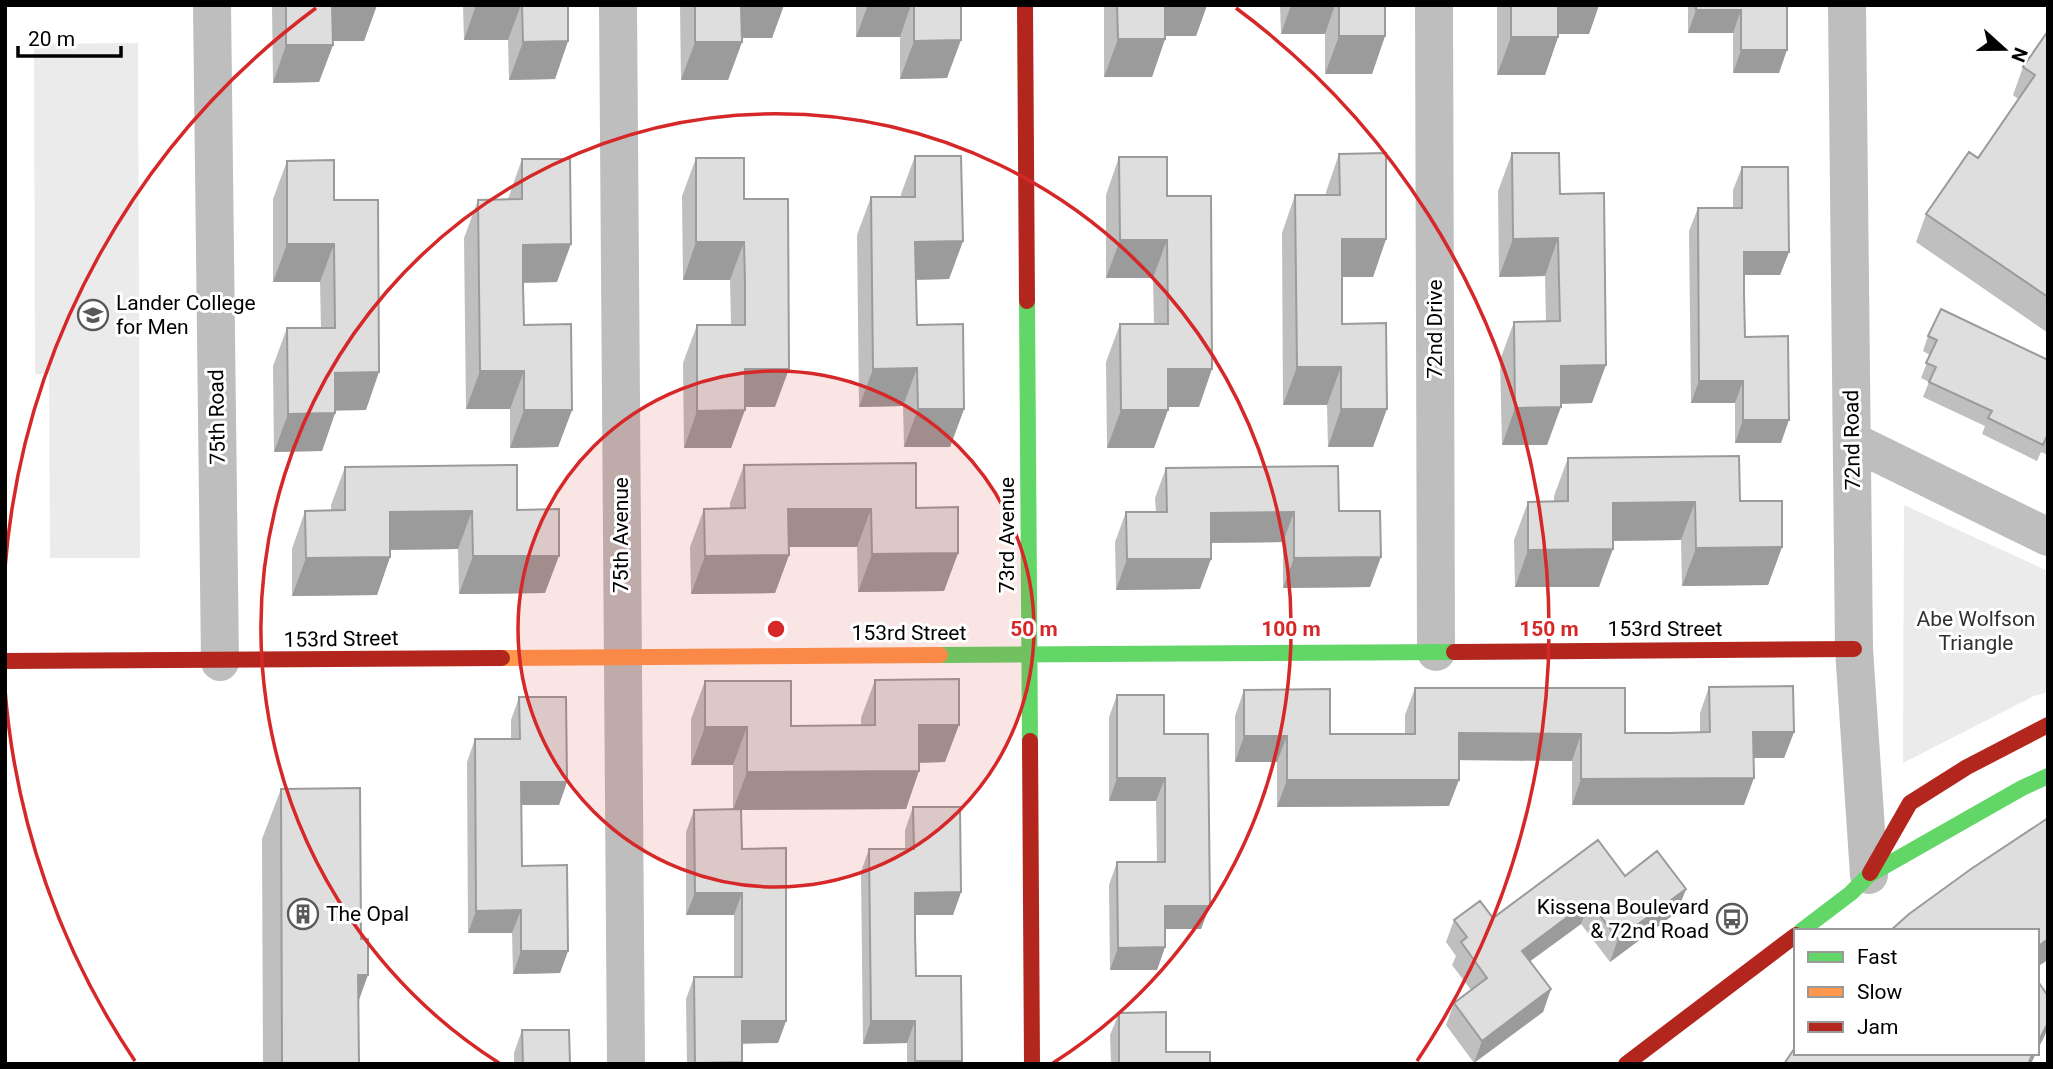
<svg xmlns="http://www.w3.org/2000/svg" width="2053" height="1069" font-family="Roboto,sans-serif">
	<rect width="100%" height="100%" fill="#fff"/>
	<path fill="#ebebeb" d="M138 43 140 558H50L49 374H35L34 44Z
		M1904 505 2048 571V692L2034 696 1903 763Z"/>
	<g fill="none" stroke-linecap="round" stroke-linejoin="round">
		<path stroke="#bebebe" stroke-width="38" d="M212 5 220 662
			M618 5 626 1064
			M1434 5 1436 652
			M1847 5 1854 649 1869 875
			M1852 441 2048 537"/>
		<path stroke="#63d668" stroke-width="16" d="M1027 301 1030 741
			M940 655 1454 652
			M1801 931 1851 893 1869 875 2022 788 2048 776"/>
		<path stroke="#ff974d" stroke-width="16" d="M502 658 940 655"/>
		<path stroke="#b3261e" stroke-width="16" d="M1025 5 1027 301
			M1454 652 1854 649
			M5 661 502 658
			M1030 741 1032 1064
			M1870 873 1910 803 1967 767 2048 725
			M1626 1064 1796 935"/>
	</g>
	<path fill="#bfbfbf" d="M272 5H377L364 41H333V45L319 82 273 83Z
		M463 5H568V41L555 79 509 80 508 40H464Z
		M680 5H784L772 38H741L742 42 728 80H681Z
		M856 5H961L947 78 900 79V37H856Z
		M1104 5H1207L1196 36H1165V39L1152 77H1104Z
		M1280 5H1385V36L1372 74H1325V34H1281Z
		M1497 5H1599L1589 34H1558V37L1545 75H1497Z
		M1688 5H1787L1779 73H1733V33H1688Z
		M2048 31V333L1916 242 1926 214 1978 158 2018 99 2013 95 2023 67Z
		M1512 153 1560 194 1592 403 1561 404 1547 445H1502L1500 360 1514 322 1546 321 1545 276 1499 277 1498 191Z
		M1339 154 1386 239 1373 277H1342V324L1373 447H1328L1327 405H1283L1282 233 1295 195H1326V192Z
		M915 156 963 241 949 279 916 280 917 325 964 409 950 447H904L903 406 859 407 857 235 871 197H901V194Z
		M1119 157 1167 196 1199 407H1168V410L1154 448H1107L1106 362 1120 324H1154L1153 278H1106V195Z
		M696 158 744 199 775 407H745L731 448H684L683 363 697 325H731L730 280H683L682 196Z
		M522 159 557 282 523 283 524 325 572 410 558 447 510 448V409H466L464 238 478 200 508 199Z
		M287 161 334 200 366 410H335V413L322 451 274 452 273 366 287 328H321L320 282H273V199Z
		M1742 167 1789 252 1780 275H1744L1745 337 1781 443H1735V403H1691L1689 231 1698 208H1733V190Z
		M1928 336 2048 360V455L2041 452 2037 461 1982 434 1985 426 1923 397 1929 382 1921 378 1930 355 1923 351Z
		M1568 458 1740 501 1782 547 1768 585 1682 586 1681 540 1613 541 1599 587H1515L1514 540 1528 502H1554V496Z
		M744 465 916 508 958 553 944 591 858 592 857 547H789V555L775 593 691 594 690 547 704 509 730 508V503Z
		M345 467 517 510 545 593 459 594 458 549 390 550V557L377 595 292 596V549L305 511 331 510V505Z
		M1166 468 1339 511 1370 587 1283 588V542L1211 543 1200 589 1116 590 1115 542 1126 512H1156L1155 498Z
		M875 680 945 762 919 763 906 809 741 810 742 849 786 1021 778 1043H742V1064H687L686 999 694 977H734V915H686V832L694 810 733 809V765H691V719L705 681 791 726 861 725V718Z
		M1709 687 1794 732 1784 758H1754L1744 805H1572V761L1459 760 1449 806 1277 807V762H1235V716L1244 690 1330 734H1405V715L1415 688 1625 733H1700V713Z
		M1117 695 1164 734 1201 929H1165V947L1157 970H1110L1109 885 1117 862H1157L1156 801H1109V717Z
		M519 697 567 782 559 805H521L522 866 568 951 560 973 513 974 512 933H468L467 762 475 739H511V720Z
		M281 789 359 1002V1064H263L262 839Z
		M913 807 961 892 953 915H915L916 976 961 1064H907V1043L863 1044 861 872 869 849H905V830Z
		M1625 876 1686 889 1677 912 1610 962 1581 924 1530 961 1551 989 1543 1012 1474 1063 1446 1025 1454 1003 1471 990 1452 965 1456 956 1446 942 1454 920 1493 918Z
		M1119 1013 1166 1052 1210 1064H1111L1110 1035Z
		M522 1030 570 1064H514V1053Z"/>
	<path fill="#9b9b9b" d="M332 5H377L364 41H319Z
		M476 5H521L508 40H464Z
		M739 5H784L772 38H727Z
		M868 5H911L900 37H856Z
		M1163 5H1207L1196 36H1151Z
		M1291 5H1335L1325 34H1281Z
		M1555 5H1599L1589 34H1544Z
		M1696 10H1741L1733 33H1688Z
		M1339 36H1385L1372 74H1325Z
		M1511 37H1558L1545 75H1497Z
		M1118 39H1165L1152 77H1104Z
		M961 40 947 78 900 79 914 41Z
		M568 41 555 79 509 80 523 42Z
		M695 42H742L728 80H681Z
		M286 45H333L319 82 273 83Z
		M1741 50H1787L1779 73H1733Z
		M1558 238 1545 276 1499 277 1513 239Z
		M1342 239H1386L1373 277H1328Z
		M1120 240H1167L1153 278H1106Z
		M963 241 949 279 902 280 915 242Z
		M696 242H744L730 280H683Z
		M287 244H334L320 282H273Z
		M571 244 557 282 509 283 523 245Z
		M1744 252H1789L1780 275H1736Z
		M1606 365 1592 403 1547 404 1561 366Z
		M1297 367H1341L1327 405H1283Z
		M917 368 903 406 859 407 873 369Z
		M745 369H789L775 407H731Z
		M1168 369H1212L1199 407H1154Z
		M480 371H524L510 409H466Z
		M379 372 366 410 321 411 335 373Z
		M1699 381H1743L1735 403H1691Z
		M1561 407 1547 445H1502L1515 408Z
		M918 409H964L950 447H904Z
		M1341 409H1387L1373 447H1328Z
		M524 410H572L558 447 510 448Z
		M745 410 731 448H684L697 411Z
		M1121 410H1168L1154 448H1107Z
		M335 413 322 451 274 452 288 414Z
		M1743 420H1789L1781 443H1735Z
		M1695 502 1681 540 1599 541 1613 503Z
		M788 509H871L857 547H774Z
		M472 511 458 549 376 550 390 512Z
		M1294 512 1283 542 1200 543 1211 513Z
		M1782 547 1768 585 1682 586 1696 548Z
		M1613 549 1599 587H1515L1528 550Z
		M958 553 944 591 858 592 872 554Z
		M789 555 775 593 691 594 705 556Z
		M473 556H559L545 593 459 594Z
		M390 557 377 595 292 596 306 558Z
		M1381 557 1370 587 1283 588 1294 558Z
		M1127 559H1211L1200 589 1116 590Z
		M919 725H959L945 762 906 763Z
		M705 727H747L733 765H691Z
		M1753 732H1794L1784 758H1744Z
		M1459 733 1581 734 1572 761 1449 760Z
		M1244 736H1287L1277 762H1235Z
		M919 771 906 809 733 810 747 772Z
		M1117 778H1165L1156 801H1109Z
		M1754 778 1744 805H1572L1581 779Z
		M1287 780H1459L1449 806 1277 807Z
		M521 782H567L559 805H513Z
		M1686 889 1677 912 1610 962 1618 939Z
		M961 892 953 915H907L915 893Z
		M695 893H742L734 915H686Z
		M1589 901 1581 924 1514 973 1522 951Z
		M1165 906H1210L1201 929H1157Z
		M521 910 512 933H468L476 911Z
		M2048 939V960L2037 967V947Z
		M1165 947 1157 970H1110L1118 948Z
		M521 951H568L560 973 513 974Z
		M358 975H368L350 1025Z
		M1551 989 1543 1012 1474 1063 1482 1041Z
		M742 1021H786L778 1043 734 1044Z
		M871 1021H915L907 1043 863 1044Z
		M2048 1023V1027L2045 1035 2037 1051V1044Z
		M2033 1053H2036L2031 1064H2028Z
		M915 1061H962L961 1064H915Z
		M742 1062V1064H695V1063Z"/>
	<path fill="#dedede" stroke="#9b9b9b" stroke-width="2" d="M286 5H332L333 45H286Z
		M522 5H568V41L523 42Z
		M695 5H741L742 42H695Z
		M914 5H961V40L914 41Z
		M1117 5H1165V39H1118Z
		M1339 5H1385V36H1339Z
		M1511 5H1558V37H1511Z
		M1696 5H1787V50H1741V10H1696Z
		M2048 31V297L1926 214 1969 152 1978 158 2035 75 2023 67Z
		M1386 153V239H1342V324L1386 323 1387 409H1341V367H1297L1295 195H1340L1339 154Z
		M1512 153H1559L1560 194 1604 193 1606 365 1561 366V407L1515 408 1514 322 1560 321 1559 280 1558 238 1513 239Z
		M915 156H961L963 241 915 242 917 325 963 324 964 409H918L917 368 873 369 871 197H915Z
		M1119 157H1167V196H1211L1212 369H1168V410H1121L1120 324H1168L1167 240H1120Z
		M696 158H744V199H788L789 369H745V410L697 411V325H745V283L744 242H696Z
		M522 159H570L571 244 523 245V285L524 325 571 324 572 410H524V371H480L478 200 522 199Z
		M334 160V200H378L379 372 335 373V413L288 414 287 328H335L334 244H287V161Z
		M1742 167H1788L1789 252H1744V294L1745 337 1788 336 1789 420H1743V381H1699L1698 208H1742Z
		M1941 309 2048 360V437L2047 436 2043 445 1988 418 1992 411 1929 382 1936 367 1926 363 1937 340 1928 336Z
		M1739 456 1740 501H1782V547L1696 548 1695 502 1613 503V549L1528 550V502L1568 501V458Z
		M916 463V508L958 507V553L872 554 871 509H788L789 555 705 556 704 509 745 508 744 465Z
		M517 465V510L559 509V556H473L472 511 390 512V557L306 558 305 511 345 510V467Z
		M1338 466 1339 511H1380L1381 557 1294 558V512L1211 513V559H1127L1126 512H1167L1166 468Z
		M959 679V725H919V771L747 772V727H705V681H791V726L875 725V680Z
		M1793 686 1794 732H1753L1754 778 1581 779V734L1459 733V780H1287V736H1244V690L1330 689V734H1415V688H1625V733H1667L1710 732 1709 687Z
		M1117 695H1164V734H1208L1210 906H1165V947L1118 948 1117 862H1165V778H1117Z
		M519 697H566L567 782H521L522 866 567 865 568 951H521V910L476 911 475 739H520Z
		M360 788 361 939H368V975H358L359 1064H282L281 789Z
		M913 807H960L961 892 915 893V934L916 976H961L962 1061H915V1021H871L869 849H914Z
		M741 809 742 849 786 848V1021H742V1062L695 1063 694 977H742V893H695L694 810Z
		M2048 818V939L2037 947V931H1890L1909 914 1971 869Z
		M1598 840 1625 876 1657 851 1686 889 1618 939 1589 901 1522 951 1551 989 1482 1041 1454 1003 1487 978 1461 942 1467 937 1454 920 1480 901 1493 918Z
		M2037 980 2048 996V1023L2037 1044Z
		M1166 1012V1052H1210V1064H1119V1013Z
		M522 1030H569L570 1064H523Z
		M1796 1046V1053H2033L2028 1064H1784Z"/>
	<circle cx="776" cy="629" r="258" fill="#d62828" fill-opacity=".12"/>
	<g fill="none" stroke="#d62828" stroke-width="3.5">
		<circle cx="776" cy="629" r="258"/>
		<path d="M499 1063A515 515 0 1 1 1053 1063"/>
		<path d="M135 1061A773 773 0 0 1 5 690M5 568A773 773 0 0 1 316 8M1236 8A773 773 0 0 1 1417 1061"/>
	</g>
	<defs>
		<g id="university-ring" transform="scale(1.575)"><circle r="9.5" fill="#fff" stroke="#595959" stroke-width="1.5"/><path d="M0-5L7-2L0 1L-7-2ZM-4 1L0 2.5L4 1V4Q0 6-4 4Z" fill="#595959"/></g>
		<g id="building-ring" transform="scale(1.575)"><circle r="9.5" fill="#fff" stroke="#595959" stroke-width="1.5"/><path d="M-4-6H4V6H1V3H-1V6H-4ZM-2.5-4.3h1.7v1.8h-1.7ZM.8-4.3h1.7v1.8H.8ZM-2.5-1h1.7V.8h-1.7ZM.8-1h1.7V.8H.8Z" fill="#595959"/></g>
		<g id="bus-ring" transform="scale(1.575)"><circle r="9.5" fill="#fff" stroke="#595959" stroke-width="1.5"/><path d="M-5-6H5V4H4V6H2V4H-2V6H-4V4H-5ZM-3.5-4V0h7V-4ZM-3.5 1.2v1.5H-2V1.2ZM2 1.2v1.5H3.5V1.2Z" fill="#595959"/></g>
	</defs>
	<g fill-rule="evenodd">
		<use href="#university-ring" x="93" y="315"/>
		<use href="#building-ring" x="303" y="914"/>
		<use href="#bus-ring" x="1732" y="919"/>
	</g>
	<g text-anchor="middle" stroke-width="6" stroke-linejoin="round" paint-order="stroke">
		<g font-size="21" fill="#000" stroke="#fff" text-anchor="start">
			<text x="116" y="310">Lander College<tspan x="116" dy="24">for Men</tspan></text>
			<text x="1709" y="914" text-anchor="end">Kissena Boulevard<tspan x="1709" dy="24">&amp; 72nd Road</tspan></text>
			<text x="326" y="921">The Opal</text>
		</g>
		<g font-size="21" fill="#000" stroke="#fff">
			<text transform="translate(1435 329) rotate(-90)" y="7">72nd Drive</text>
			<text transform="translate(217 417) rotate(-91)" y="7">75th Road</text>
			<text transform="translate(1852 440) rotate(-91)" y="7">72nd Road</text>
			<text transform="translate(621 535) rotate(-90)" y="7">75th Avenue</text>
			<text transform="translate(1007 535) rotate(-90)" y="7">73rd Avenue</text>
			<text x="1665" y="636">153rd Street</text>
			<text x="909" y="640">153rd Street</text>
			<text transform="translate(341 639) rotate(-1)" y="7">153rd Street</text>
		</g>
		<g font-size="21" fill="#313131" stroke="#fff">
			<text x="1976" y="626">Abe Wolfson<tspan x="1976" dy="24">Triangle</tspan></text>
		</g>
	</g>
	<circle cx="776" cy="629" r="10" fill="#d62828" stroke="#fff" stroke-width="3.5"/>
	<g font-size="21" text-anchor="middle" font-weight="bold" fill="#d62828" stroke="#fff" stroke-width="6" stroke-linejoin="round" paint-order="stroke">
		<text x="1034" y="636">50 m</text>
		<text x="1291" y="636">100 m</text>
		<text x="1549" y="636">150 m</text>
	</g>
	<rect width="2053" height="1069" fill="none" stroke="#000000" stroke-width="14"/>
	<rect x="1794" y="929" width="245" height="126" fill="#ffffff" stroke="#999999" stroke-width="2"/>
	<rect x="1808" y="952" width="35" height="10" fill="#63d668" stroke="#999999" stroke-width="2"/>
	<text x="1857" y="964" font-size="21" fill="#000000">Fast</text>
	<rect x="1808" y="987" width="35" height="10" fill="#ff974d" stroke="#999999" stroke-width="2"/>
	<text x="1857" y="999" font-size="21" fill="#000000">Slow</text>
	<rect x="1808" y="1022" width="35" height="10" fill="#b3261e" stroke="#999999" stroke-width="2"/>
	<text x="1857" y="1034" font-size="21" fill="#000000">Jam</text>
	<g transform="translate(2004 49) rotate(111)" stroke="#ffffff" stroke-width="5" paint-order="stroke">
	<path d="M0-5L12 26L0 18L-12 26Z" fill="#000000"/>
	<text y="-10" font-size="19" font-weight="bold" text-anchor="middle" fill="#000000">N</text>
	</g>
	<path d="M18 46v10h103v-10" fill="none" stroke="#000000" stroke-width="3.5"/>
	<text x="28" y="46" font-size="21" fill="#000000" stroke="#ffffff" stroke-width="5" paint-order="stroke">20 m</text>
</svg>
